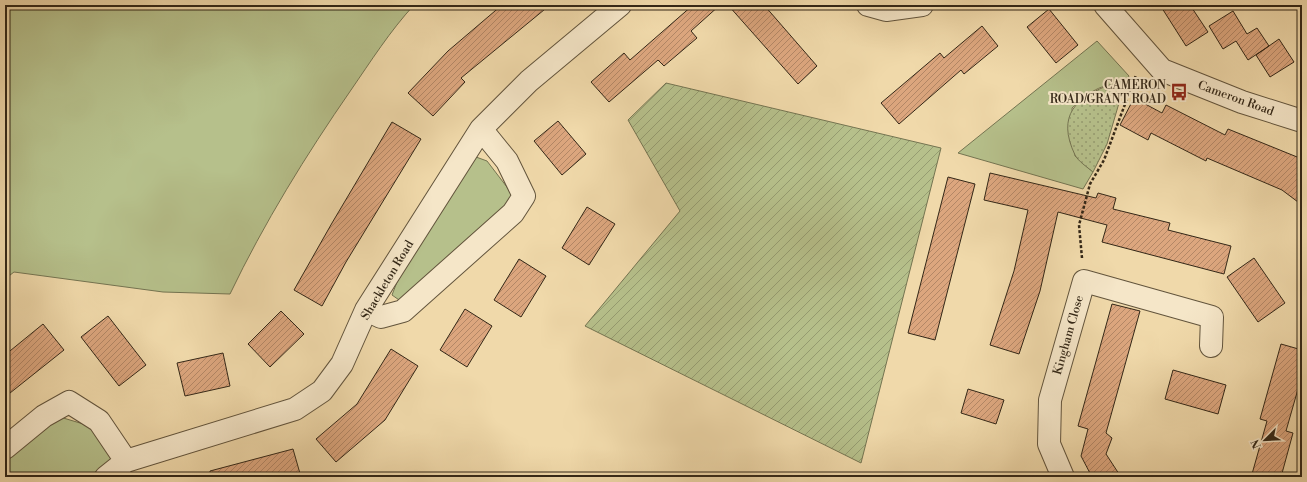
<svg xmlns="http://www.w3.org/2000/svg" width="1307" height="482" font-family="'Libre Bodoni',serif">
	<defs>
		<pattern id="park-dots" width="8" height="8" patternUnits="userSpaceOnUse"><rect width="8" height="8" fill="#b6c08b"/><path d="M2 2h.1M6 6h.1" fill="none" stroke="#959c71" stroke-width="1.8" stroke-linecap="round"/></pattern>
		<pattern id="garden-furrows" width="10" height="10" patternUnits="userSpaceOnUse"><rect width="10" height="10" fill="#b6c08b"/><path d="M-1 1l2-2M0 10L10 0M9 11l2-2" fill="none" stroke="#959c71"/></pattern>
		<pattern id="building-hatch" width="6" height="6" patternUnits="userSpaceOnUse"><rect width="6" height="6" fill="#dca67e"/><path d="M-1 1l2-2M0 6l6-6M5 7l2-2" fill="none" stroke="#b38766"/></pattern>
	</defs>
	<rect width="100%" height="100%" fill="#f0d9aa"/>
	<filter id="stains"><feTurbulence type="fractalNoise" baseFrequency=".005" numOctaves="4"/><feColorMatrix values="0 0 0 0 .2 0 0 0 0 .09 0 0 0 0 .02 0 0 0 .5 -.17"/></filter>
	<radialGradient id="worn" r=".72"><stop offset=".6" stop-color="#630" stop-opacity="0"/><stop offset="1" stop-color="#630" stop-opacity=".3"/></radialGradient>
	<path fill="#b6c08b" stroke="#747451" d="M5 5H414C390 31 371 61 351 90 306 155 264 223 230 294L163 292 14 272 5 279Z
		M1097 41 1129 76 1124 86C1100 82 1089 93 1072 108L1075 156 1093 172 1083 189 958 153Z
		M476 157 487 161 513 195 506 207 402 302 392 295 397 282 466 166Z
		M60 417 90 426 113 457 90 477H5V460Z"/>
	<path fill="url(#park-dots)" stroke="#747451" d="M1112 84 1124 86 1107 144 1093 172C1087 167 1078 161 1075 155 1056 115 1076 97 1112 84Z"/>
	<path fill="url(#garden-furrows)" stroke="#747451" d="M666 83 941 148 861 463 585 326 680 211 628 120Z"/>
	<path fill="url(#building-hatch)" stroke="#332717" d="M502 5H550L461 78 465 82 433 116 408 93 448 51Z
		M693 5H720L691 31 697 38 664 66 658 60 609 102 591 82 624 53 630 60Z
		M728 5H764L817 66 798 84Z
		M1160 5H1190L1208 32 1186 46Z
		M1049 9 1078 45 1056 63 1027 27Z
		M1233 11 1247 34 1257 28 1269 46 1248 60 1236 41 1223 49 1209 26Z
		M982 26 998 46 964 74 961 70 899 124 881 103 940 53 944 58Z
		M1279 39 1294 62 1270 77 1256 55Z
		M1134 98 1162 113 1166 105 1225 135 1228 129 1302 159V205L1282 190 1207 158 1206 161 1151 133 1148 140 1120 125Z
		M558 121 586 154 562 175 534 141Z
		M392 122 421 139 346 262 322 306 294 290 332 223Z
		M990 173 1096 198 1098 193 1116 198 1113 209 1170 223 1168 230 1231 246 1224 274 1102 242 1107 225 1058 212 1040 291 1019 354 990 345 1014 271 1028 210 984 200Z
		M948 177 975 184 935 340 908 333Z
		M587 207 615 224 589 265 562 248Z
		M1254 258 1285 303 1258 322 1227 277Z
		M519 259 546 276 521 317 494 300Z
		M1112 304 1140 311 1106 433 1112 438 1106 454 1121 477H1092L1081 456 1088 429 1078 426Z
		M465 309 492 326 467 367 440 350Z
		M281 311 304 334 270 367 248 344Z
		M108 316 146 365 119 386 81 337Z
		M43 324 64 350 5 397V355Z
		M1281 344 1302 350V375L1286 431 1293 433 1281 477H1263L1252 474 1267 421 1260 419Z
		M391 349 418 366 385 420 336 462 316 439 357 404Z
		M223 353 230 386 185 396 177 363Z
		M1173 370 1226 385 1218 414 1165 399Z
		M968 389 1004 400 996 424 961 413Z
		M293 449 301 477H210V471Z"/>
	<g fill="none" stroke-linecap="round" stroke-linejoin="round">
		<g stroke="#62543c" stroke-width="24">
			<path id="minor" d="M868 5 886 10 922 5
				M1105 5 1162 70 1242 102 1302 121
				M366 310 381 317 403 311 513 213 524 196 507 161 481 129
				M5 448 44 416 69 402 99 421 126 461
				M106 477 126 461 295 409 322 391 342 364 366 310 481 129 529 81 620 5
				M1063 477 1049 444 1050 400 1084 281 1212 317 1211 346"/>
		</g>
		<path stroke="#332717" stroke-width="2.5" stroke-dasharray="3 2" stroke-linecap="butt" d="M1082 258 1079 225 1090 184 1104 160 1136 75"/>
		<use href="#minor" stroke="#f5e6c8" stroke-width="22"/>
	</g>
	<defs>
		<g id="bus-bare" transform="scale(1.38)"><path d="M-5-6H5V4H4V6H2V4H-2V6H-4V4H-5ZM-3.5-4V0h7V-4ZM-3.5 1.2v1.5H-2V1.2ZM2 1.2v1.5H3.5V1.2Z" fill="#8f2418" stroke="#f5e6c8" stroke-width="2.5" paint-order="stroke"/></g>
	</defs>
	<g fill-rule="evenodd">
		<use href="#bus-bare" x="1179" y="92"/>
	</g>
	<g text-anchor="middle" stroke-width="4" stroke-linejoin="round" paint-order="stroke">
		<g font-size="12" fill="#332717" stroke="#f5e6c8" text-anchor="end">
			<text x="1166" y="89">CAMERON<tspan x="1166" dy="14">ROAD/GRANT ROAD</tspan></text>
		</g>
		<g font-size="12" fill="#332717" stroke="#f5e6c8">
			<text transform="translate(1236 98) rotate(20)" y="4">Cameron Road</text>
			<text transform="translate(387 280) rotate(-59)" y="4">Shackleton Road</text>
			<text transform="translate(1068 335) rotate(-74)" y="4">Kingham Close</text>
		</g>
	</g>
	<rect width="1307" height="482" fill="none" stroke="#f0d9aa" stroke-width="20"/>
	<rect x="6" y="6" width="1295" height="470" fill="none" stroke="#332717" stroke-width="2"/>
	<rect x="10" y="10" width="1287" height="462" fill="none" stroke="#332717"/>
	<g transform="translate(1265 440) rotate(246)" stroke="#f5e6c8" stroke-width="3" paint-order="stroke">
	<path d="M0-3L7 15L0 10L-7 15Z" fill="#332717"/>
	<text y="-6" font-size="11" font-weight="bold" text-anchor="middle" fill="#332717">N</text>
	</g>
	<rect width="100%" height="100%" filter="url(#stains)"/>
	<rect width="100%" height="100%" fill="url(#worn)"/>
</svg>
